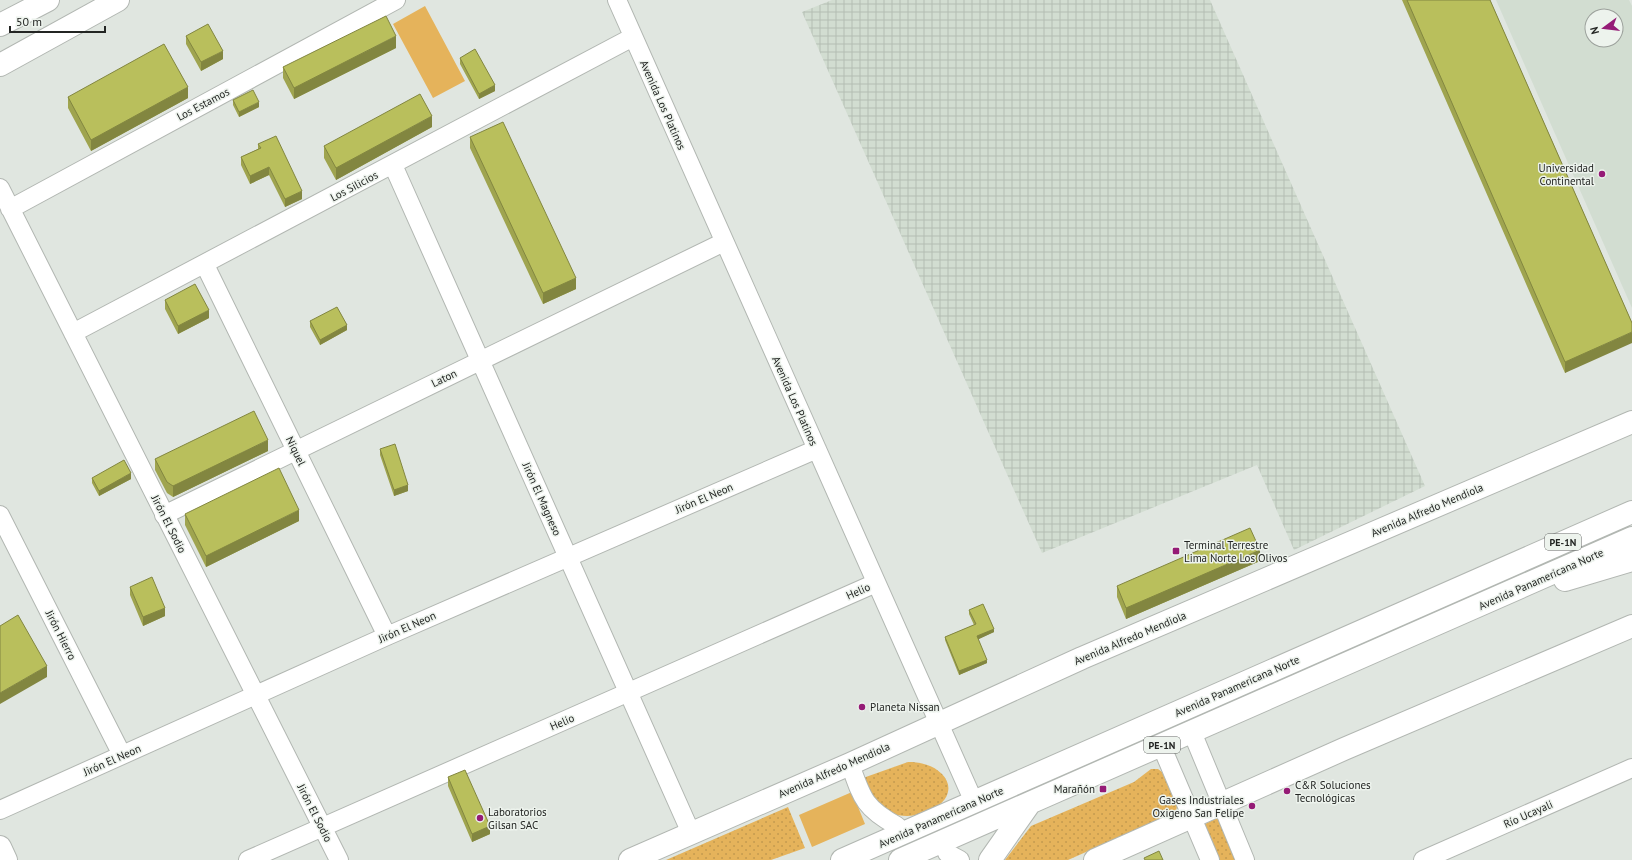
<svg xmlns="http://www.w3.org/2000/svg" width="1632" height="860" font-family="'PT Sans',sans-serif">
	<defs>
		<pattern id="industrial-grid" width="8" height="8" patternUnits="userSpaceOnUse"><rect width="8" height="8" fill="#d2ddd1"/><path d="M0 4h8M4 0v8" fill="none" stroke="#b4beb3"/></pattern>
		<pattern id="grass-dots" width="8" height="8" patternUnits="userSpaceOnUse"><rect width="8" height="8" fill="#e5b35b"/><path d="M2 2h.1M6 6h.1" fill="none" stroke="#c49a4f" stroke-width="1.8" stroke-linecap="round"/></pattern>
	</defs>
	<rect width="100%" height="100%" fill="#e0e6e0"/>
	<path fill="#d2ddd1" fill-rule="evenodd" d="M1496 0H1629L1632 6V308ZM1592 16H1616V40H1592Z"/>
	<path fill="url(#industrial-grid)" d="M832 0H1210L1425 486 1294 550 1257 465 1042 553 802 12Z"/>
	<path fill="url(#grass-dots)" d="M908 762C921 762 933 765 942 774 969 803 904 834 876 803 870 796 867 786 863 778Z
		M1151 769H1158L1162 772 1177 806 1176 812 1068 860H1005L1031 826 1134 782Z
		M788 807 805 848 771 860H666Z
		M1219 817 1238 860H1216L1201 826Z"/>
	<path fill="#e5b35b" d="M425 6 465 81 433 98 393 24Z
		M852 792 865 824 812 847 799 815Z"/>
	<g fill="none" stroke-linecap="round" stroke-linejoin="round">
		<g stroke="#b2b7b2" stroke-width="20">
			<path id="minor" d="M617 0 974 802
				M393 165 691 833
				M0 188 339 860
				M10 209 396 0
				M205 265 387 636
				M73 333 633 37
				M0 515 122 755
				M164 515 724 242
				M1192 732 1245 860
				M1161 745 1210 860
				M850 764C862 798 864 808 897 826
				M0 810 387 636 817 449
				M947 853 960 860
				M248 860 876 583
				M1423 860 1632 768"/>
		</g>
		<g stroke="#b2b7b2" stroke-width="24">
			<path id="major" d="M0 25 48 0
				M0 65 118 0
				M0 847 6 860
				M630 860 850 764 1082 658 1632 422
				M1095 860 1344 749 1632 626"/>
		</g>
		<g stroke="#b2b7b2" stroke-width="24">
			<path id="highway" d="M1565 580 1632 560
				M842 860 1632 512
				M900 860 1632 538
				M990 860 1030 803"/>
		</g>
		<use href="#minor" stroke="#fff" stroke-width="18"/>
		<use href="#major" stroke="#fff" stroke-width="22"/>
		<use href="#highway" stroke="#fff" stroke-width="22"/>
	</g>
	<path fill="#9fa44f" d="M1402 0H1490L1632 323 1565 373Z
		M186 36 223 59 201 71 186 44Z
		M396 48 294 99 283 78V67Z
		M460 58 495 91 479 99 460 64Z
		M68 97 188 98 91 151 68 108Z
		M233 100 259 107 239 117 233 105Z
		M432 127 336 180 324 158V146Z
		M470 137 576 289 543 304 470 148Z
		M258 144 302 199 285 207 269 175 250 184 241 165V157L258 149Z
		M165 300 209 318 178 334 165 309Z
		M310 321 347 330 320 345 310 327Z
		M380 449 408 491 394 496 380 455Z
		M268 451 173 497 167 493 155 470V459Z
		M92 478 131 479 99 496 92 483Z
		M185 514 299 521 206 567 185 525Z
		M1260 561 1126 619 1117 597V586Z
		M130 587 165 616 143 626 130 595Z
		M969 610 994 632 978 639 987 663 959 675 945 640V637L974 625 969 614Z
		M448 777 490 834 472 842 448 786Z"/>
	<path fill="#828640" d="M396 36V48L294 99V88Z
		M223 51V59L201 71V62Z
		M495 85V91L479 99V94Z
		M188 87V98L91 151V140Z
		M259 102V107L239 117V112Z
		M432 116V127L336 180V168Z
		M269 167V175L250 184V176Z
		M302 191V199L285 207V199Z
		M576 278V289L543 304V293Z
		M209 310V318L178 334V326Z
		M347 325V330L320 345V340Z
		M1632 332V343L1565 373V362Z
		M268 440V451L173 497V486Z
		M131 473V479L99 496V491Z
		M408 485V491L394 496V490Z
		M299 510V521L206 567V556Z
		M1260 550V561L1126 619V608Z
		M165 608V616L143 626V617Z
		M994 629V632L977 640V636Z
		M987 660V663L959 675V671Z
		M47 666V677L0 704V693Z
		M490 826V834L472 842V834Z"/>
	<path fill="#b9bf5c" stroke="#828640" d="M1407 0H1490L1632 323V332L1565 362Z
		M386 16 396 36 294 88 283 67Z
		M208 24 223 51 201 62 186 36Z
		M164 44 188 87 91 140 68 97Z
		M475 49 495 85 479 94 460 58Z
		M253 90 259 102 239 112 233 100Z
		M420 94 432 116 336 168 324 146Z
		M503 122 576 278 543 293 470 137Z
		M276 136 302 191 285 199 269 167 250 176 241 157 261 148 258 144Z
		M195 284 209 310 178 326 165 300Z
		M337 307 347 325 320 340 310 321Z
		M254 411 268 440 173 486 167 482 155 459Z
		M395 444 408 485 394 490 380 449Z
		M124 460 131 473 99 491 92 478Z
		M279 468 299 510 206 556 185 514Z
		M1250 528 1260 550 1126 608 1117 586Z
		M152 577 165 608 143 617 130 587Z
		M983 604 994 629 977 636 987 660 959 671 945 637 976 624 969 610Z
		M18 615 47 666 0 693V626Z
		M465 770 490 826 472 834 448 777Z
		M1159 851 1163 860H1145L1144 858Z"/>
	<g fill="#951b76" stroke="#edf3ed" stroke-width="1.5">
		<circle cx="1602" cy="174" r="4"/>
		<rect x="1172" y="547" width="8" height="8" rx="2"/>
		<circle cx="862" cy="707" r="4"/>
		<rect x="1099" y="785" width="8" height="8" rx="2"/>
		<circle cx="1287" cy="791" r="4"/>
		<circle cx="1252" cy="806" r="4"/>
		<circle cx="480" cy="818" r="4"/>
	</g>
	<g text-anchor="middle" stroke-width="3" stroke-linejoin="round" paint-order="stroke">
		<g fill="#edf3ed" stroke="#606360" stroke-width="1">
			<rect x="1545" y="534" width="36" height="16" rx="3"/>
			<rect x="1144" y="737" width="36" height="16" rx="3"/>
		</g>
		<g font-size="10" font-weight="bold" fill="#232523">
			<text x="1563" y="546">PE-1N</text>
			<text x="1162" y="749">PE-1N</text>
		</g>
		<g font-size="11" fill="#232523" stroke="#edf3ed">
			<text transform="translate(203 104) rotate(-28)" y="4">Los Estamos</text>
			<text transform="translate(663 105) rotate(66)" y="4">Avenida Los Platinos</text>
			<text transform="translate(354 186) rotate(-28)" y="4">Los Silicios</text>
			<text transform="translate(444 378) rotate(-26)" y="4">Laton</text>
			<text transform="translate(795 401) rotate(66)" y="4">Avenida Los Platinos</text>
			<text transform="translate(296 451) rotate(64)" y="4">Niquel</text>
			<text transform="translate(704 498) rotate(-23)" y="4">Jirón El Neon</text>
			<text transform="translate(542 499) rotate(66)" y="4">Jirón El Magneso</text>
			<text transform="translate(1427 510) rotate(-23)" y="4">Avenida Alfredo Mendiola</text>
			<text transform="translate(169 524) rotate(63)" y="4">Jirón El Sodio</text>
			<text transform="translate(1541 579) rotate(-24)" y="4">Avenida Panamericana Norte</text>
			<text transform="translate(858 591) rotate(-24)" y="4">Helio</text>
			<text transform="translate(407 627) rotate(-24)" y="4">Jirón El Neon</text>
			<text transform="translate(61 635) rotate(63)" y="4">Jirón Hierro</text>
			<text transform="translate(1130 638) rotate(-23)" y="4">Avenida Alfredo Mendiola</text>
			<text transform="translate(1237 686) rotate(-24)" y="4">Avenida Panamericana Norte</text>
			<text transform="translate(562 722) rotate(-23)" y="4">Helio</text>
			<text transform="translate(112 760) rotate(-24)" y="4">Jirón El Neon</text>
			<text transform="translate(834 770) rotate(-24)" y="4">Avenida Alfredo Mendiola</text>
			<text transform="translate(315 813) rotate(63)" y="4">Jirón El Sodio</text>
			<text transform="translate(1528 814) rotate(-24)" y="4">Río Ucayali</text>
			<text transform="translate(941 817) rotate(-24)" y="4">Avenida Panamericana Norte</text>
		</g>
		<g font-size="11" fill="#232523" stroke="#edf3ed" text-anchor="start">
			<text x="1594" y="172" text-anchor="end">Universidad<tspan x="1594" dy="13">Continental</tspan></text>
			<text x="1184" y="549">Terminal Terrestre<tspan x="1184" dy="13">Lima Norte Los Olivos</tspan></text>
			<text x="870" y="711">Planeta Nissan</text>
			<text x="1295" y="789">C&amp;R Soluciones<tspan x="1295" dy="13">Tecnológicas</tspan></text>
			<text x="1095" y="793" text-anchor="end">Marañón</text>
			<text x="1244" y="804" text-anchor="end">Gases Industriales<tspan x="1244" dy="13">Oxigeno San Felipe</tspan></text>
			<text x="488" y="816">Laboratorios<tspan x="488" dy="13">Gilsan SAC</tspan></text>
		</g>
	</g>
	<g transform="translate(1604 28) rotate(255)"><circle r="19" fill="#edf3ed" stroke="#9ca19c"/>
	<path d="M0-3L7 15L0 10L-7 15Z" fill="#951b76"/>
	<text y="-6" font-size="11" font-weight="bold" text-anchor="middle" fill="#232523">N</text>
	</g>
	<path d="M10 26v6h95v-6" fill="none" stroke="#232523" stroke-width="2"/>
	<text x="16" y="26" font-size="12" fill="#232523" stroke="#edf3ed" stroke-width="3" paint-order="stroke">50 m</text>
</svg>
